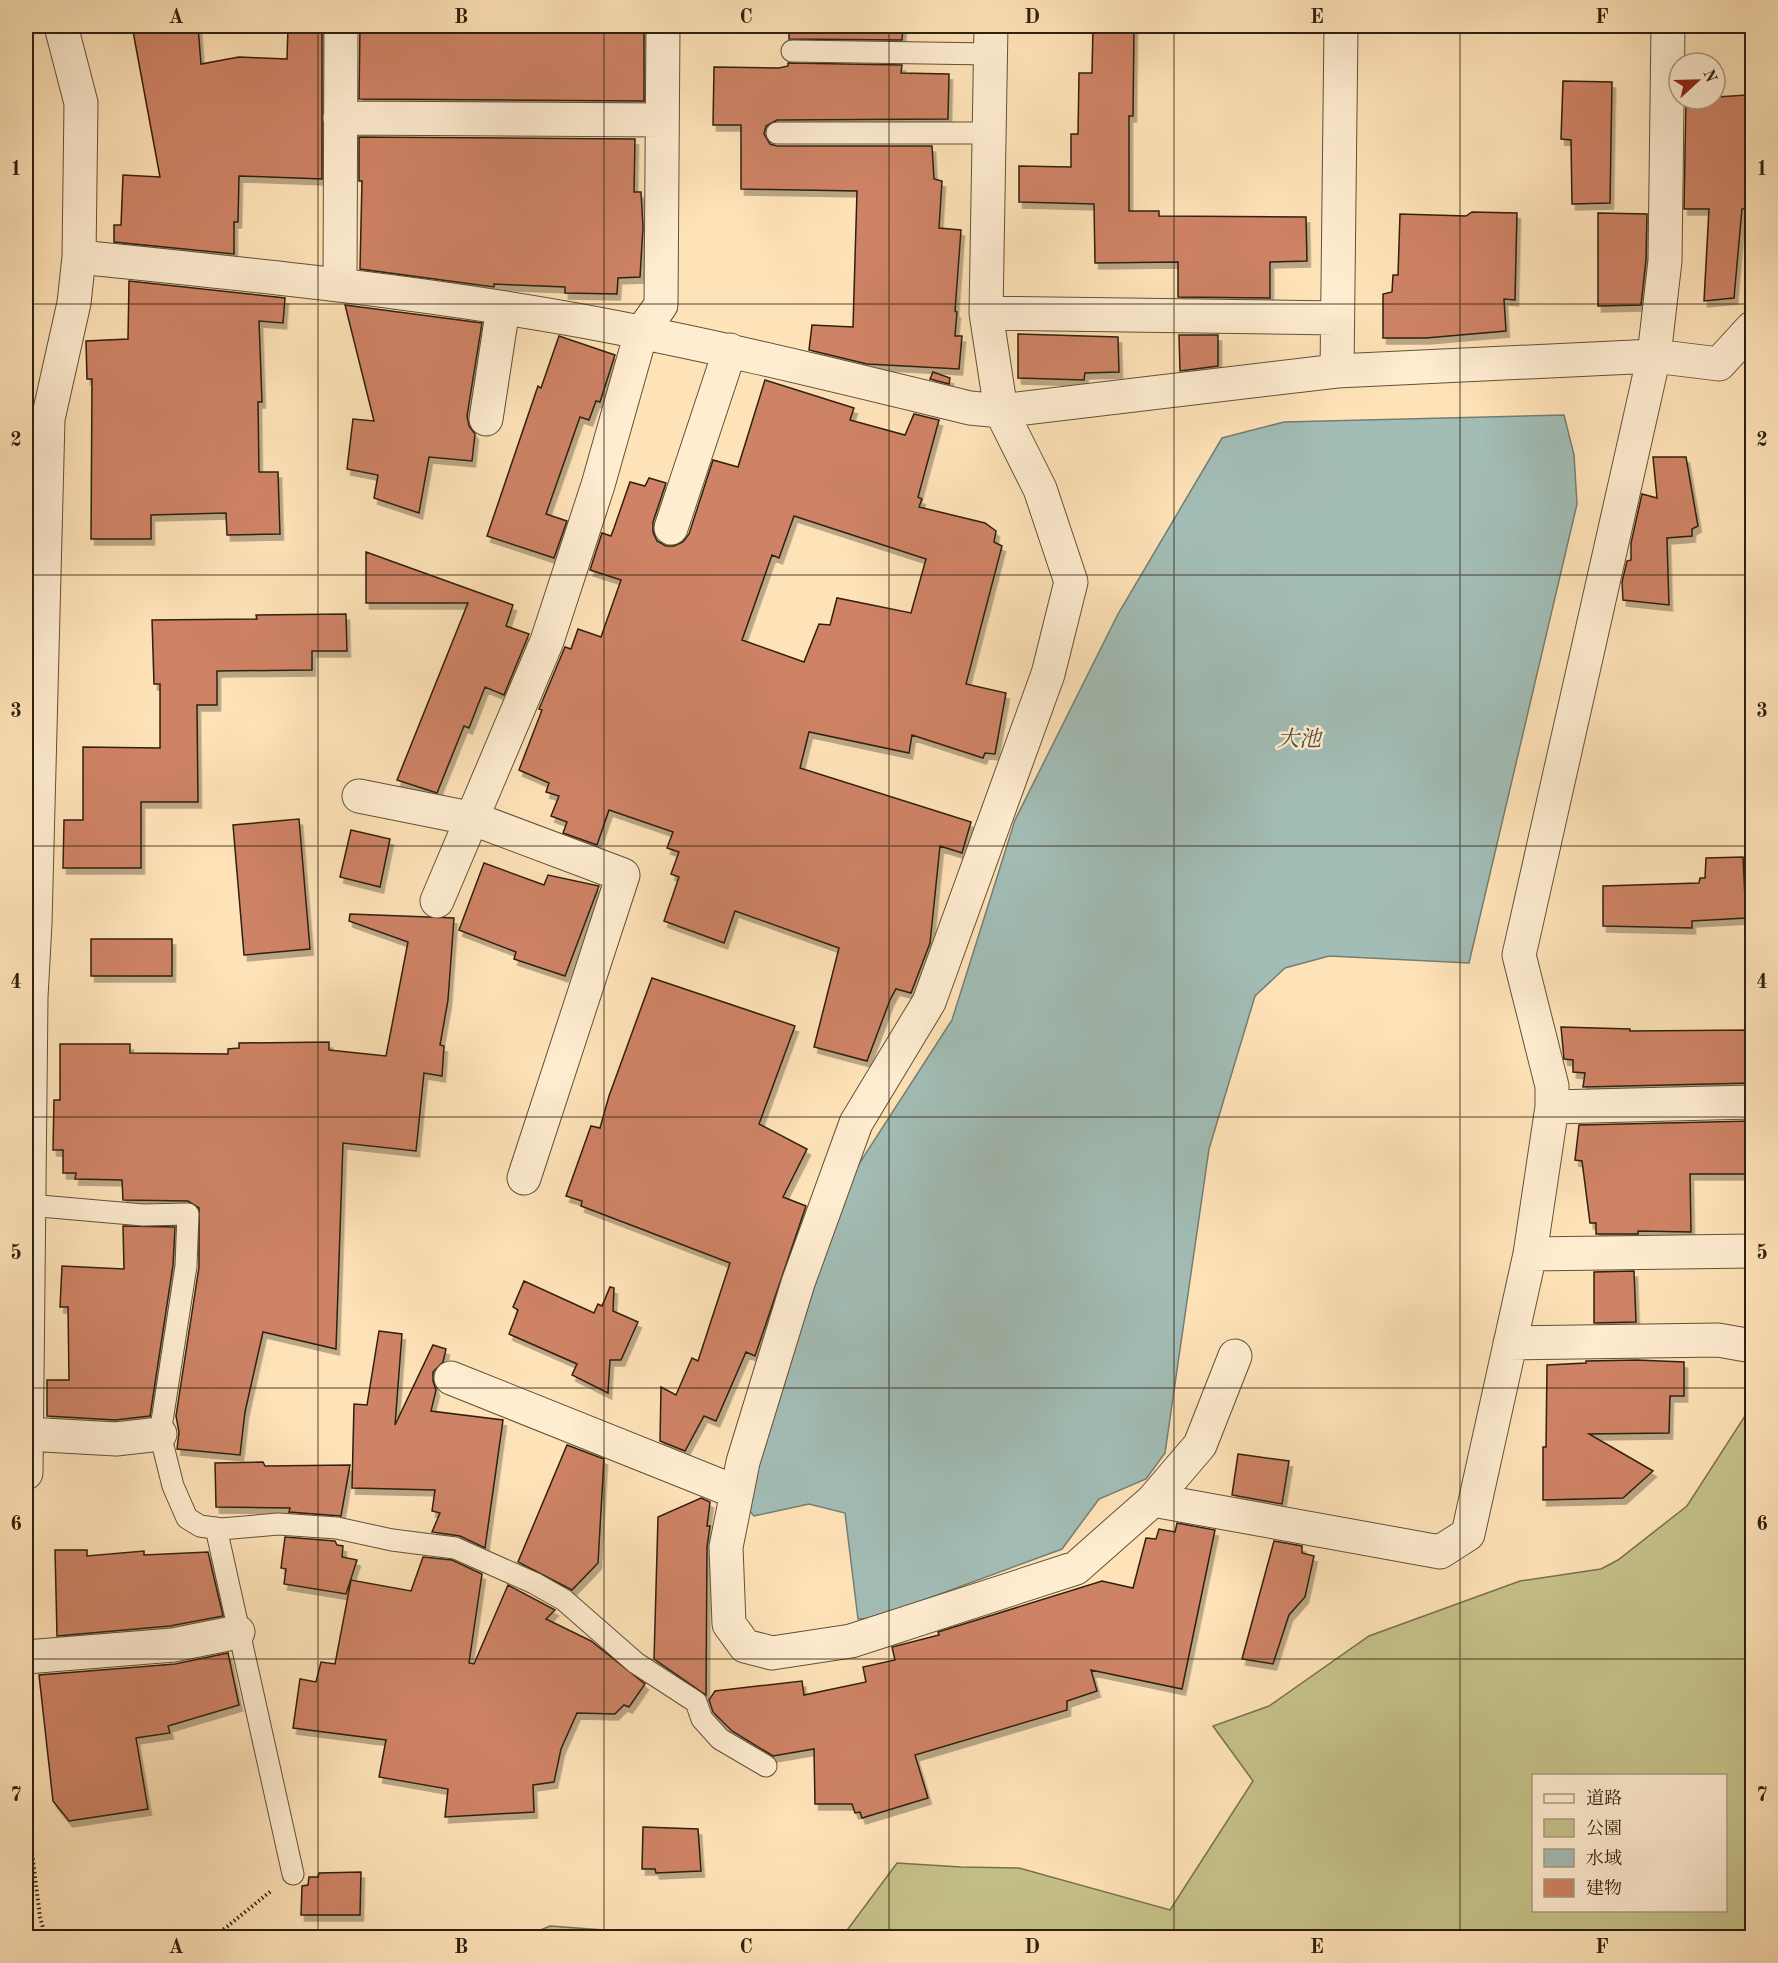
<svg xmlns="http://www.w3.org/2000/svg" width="1778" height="1963" font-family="'Old Standard TT','Noto Serif JP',serif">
	<defs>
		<filter id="shadow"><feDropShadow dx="3.5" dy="6" stdDeviation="0" flood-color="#0004"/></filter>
	</defs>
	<rect width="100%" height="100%" fill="#ffe3b8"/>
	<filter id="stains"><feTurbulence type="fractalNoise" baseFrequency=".00333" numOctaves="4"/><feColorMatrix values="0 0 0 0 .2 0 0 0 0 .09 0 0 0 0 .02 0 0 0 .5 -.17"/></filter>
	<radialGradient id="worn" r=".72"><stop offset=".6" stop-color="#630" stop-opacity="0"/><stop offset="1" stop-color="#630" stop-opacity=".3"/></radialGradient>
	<path fill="#c6c28a" stroke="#7a714c" stroke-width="1.5" fill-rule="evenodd" d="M1752 1405V1937H842L897 1863 961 1867 1019 1868 1170 1910 1253 1781 1213 1726 1269 1706 1369 1636 1520 1581 1601 1569 1618 1560 1687 1506ZM1534 1776H1726V1910H1534Z
		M550 1926 698 1937H524Z"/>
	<path fill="#a2bdb6" stroke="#747e73" stroke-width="1.5" d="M1564 415 1574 455 1577 504 1469 963 1329 956 1285 968 1255 996 1209 1149 1165 1453 1146 1479 1099 1499 1062 1549 875 1618 858 1619 845 1513 809 1504 754 1516 744 1505 837 1198 952 1020 1015 820 1118 614 1222 438 1284 422Z"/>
	<path fill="#cf8366" stroke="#2e200e" stroke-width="1.5" fill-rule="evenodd" filter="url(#shadow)" d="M132 26H198L201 64 239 57 287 59 288 26H322V179L239 176 238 222H234V254L114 242V225H121L123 175 160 177Z
		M360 26H452V30L489 26H644V101L359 99Z
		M789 26H903L902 40 789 39Z
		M1093 26H1134L1133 116H1129V211H1159V216L1306 217 1307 261 1270 262V298L1178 297V262L1095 263 1094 204 1019 202V166L1071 167V134H1078L1079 73H1092Z
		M788 63 902 65 901 73 949 74 948 119 777 120 766 126 764 134 770 144 777 146H932L934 179 942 181 939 228 961 230 955 311 957 312 955 336H962L959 369 867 364 809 350 812 325 853 327 857 191 741 189V125H713L714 67 779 68 788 66Z
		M1563 81 1612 82 1610 203 1572 204 1571 140 1561 139Z
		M1747 95 1750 209H1742L1734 298 1704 301 1709 209H1684L1686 99Z
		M359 137 635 139 634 192H641L643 227 640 277 618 278 617 294 565 293V287L494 284V287L360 269 362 181H359Z
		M1472 212 1517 213 1515 300 1504 299 1506 331 1426 338H1383V294L1392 292 1393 275H1398L1400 214 1466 216Z
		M1598 213 1647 214 1646 260 1641 305 1598 306Z
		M129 281 285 298 283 323 259 321 262 402H258L259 472H278L280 534 227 535 226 513 151 515V539H91L92 379H87L86 341 128 339Z
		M345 305 482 323 467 416 469 426 475 434 472 461 429 457 419 513 374 498 378 475 347 469 353 419 374 421Z
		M1018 334 1118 337 1119 372 1085 373 1084 380 1018 378Z
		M1179 335H1218V366L1180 371Z
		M559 336 615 355 600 402 596 401 589 420 580 417 546 514 567 521 554 558 487 536 538 386 541 388Z
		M933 372 950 378 949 384 930 379Z
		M765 380 854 408 850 420 905 435 914 414 939 420 918 497 922 499 919 507 985 523 996 531 994 542 1002 546 966 684 1006 693 995 754 985 753 983 758 912 735 909 753 809 732 800 768 971 822 962 853 940 846 930 943 911 993 896 989 890 1000 867 1061 814 1047 839 948 735 911 724 943 664 921 679 877 671 874 679 852 667 848 673 832 609 810 597 845 563 833 567 822 551 816 559 796 546 792 549 783 519 770 542 710 539 709 565 647 571 649 578 629 601 637 621 580 590 570 602 533 611 536 614 528 630 482 645 486 649 478 666 483 653 522V532L657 541 666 546H674L683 542 689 534 713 460 738 467ZM794 516 926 559 911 613 837 598 830 625 819 624 804 662 742 640 772 555 779 558Z
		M1653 457H1686L1698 526 1692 529V536L1667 538 1669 605 1623 600 1622 582 1627 561 1631 560V543L1642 494 1657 498Z
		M366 552 513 605 506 626 529 634 504 695 485 687 469 728 464 726 437 793 397 780 468 603H366Z
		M346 614 347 651H312V670L217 671V705H197L198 802H141V868H63L64 820H83V747L160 748V684H154L152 620 257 619 256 615Z
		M299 819 310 949 244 955 233 825Z
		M351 830 390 839 380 887 340 877Z
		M1743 857 1746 918 1692 921V928L1603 926V886L1699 883 1700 878H1705L1706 858Z
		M484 863 544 885 548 875 599 886 565 976 514 959 516 952 459 930Z
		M350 914 454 918 448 1000 440 1045 444 1046 442 1076 424 1073 416 1151 343 1143 336 1349 263 1332 245 1412 240 1455 177 1449 179 1432 176 1416 199 1267V1208L188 1201 123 1200 122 1180 75 1179 76 1173H63V1150H53L54 1100H60V1044H130V1053L228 1054V1049L239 1048V1043L329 1042V1050L386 1056 408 942 349 921Z
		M91 939H172V976H91Z
		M652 978 795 1026 759 1124 807 1149 783 1197 806 1206 755 1356 746 1352 716 1421 704 1416 685 1451 660 1441 661 1387 676 1395 692 1358 698 1361 730 1263 581 1206 582 1201 566 1196 591 1126 600 1128 609 1096Z
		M1561 1027 1630 1029V1031L1752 1030V1083L1583 1087 1585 1073 1573 1072V1060L1564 1059Z
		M1752 1121V1174H1690L1691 1232 1638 1231V1234H1596V1223H1590L1582 1161 1575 1160 1579 1125Z
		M123 1226 175 1227 173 1265 150 1416 115 1420 47 1416V1380H69L68 1307H60L62 1266 124 1269Z
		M1634 1271 1636 1322 1594 1323V1272Z
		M524 1281 594 1313 598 1304 602 1306 610 1287 614 1288 613 1311 638 1322 621 1360H610L608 1393 572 1375 577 1364 509 1334 518 1310 513 1307Z
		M379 1331 402 1334 395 1425 433 1345 446 1349 443 1362 433 1372V1381L436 1390 431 1411 503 1420 485 1548 460 1536 432 1532 440 1513 432 1511 435 1490 352 1488 354 1404 367 1405Z
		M1637 1360 1684 1362V1396H1670L1669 1433 1589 1434 1653 1471 1623 1498 1543 1500V1447H1546L1547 1365 1586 1363V1361Z
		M567 1445 604 1459 598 1563 572 1590 518 1562Z
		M1238 1454 1289 1461 1282 1504 1232 1495Z
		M263 1462 265 1466 350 1465 341 1516 289 1512 290 1508 216 1507 215 1463Z
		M701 1498 710 1502 707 1526H710L707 1547 706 1695 654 1659 658 1517Z
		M1177 1523 1215 1530 1182 1689 1091 1670 1097 1691 1067 1701V1710L915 1755 928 1798 862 1818 860 1812 855 1813 852 1804H815L814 1749 773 1756 732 1731 713 1712 709 1700 715 1691 802 1681 804 1695 866 1682 863 1667 895 1660 892 1647 939 1635 938 1632 1102 1581 1133 1588 1146 1538 1156 1539 1159 1529 1175 1532Z
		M285 1537 335 1541 337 1545 343 1546 342 1557 357 1560 346 1594 284 1584 286 1569 281 1568Z
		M1274 1541 1302 1546V1553L1314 1556 1305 1597 1289 1615 1273 1664 1242 1659Z
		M55 1550H87V1556L144 1551V1555L208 1552 223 1616 170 1626 57 1636Z
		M423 1557 452 1560 482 1574 469 1663 474 1664 508 1585 555 1610 546 1619 591 1641 645 1684 629 1707 624 1705 615 1714 577 1713 561 1749 554 1782 533 1785 534 1812 445 1817 448 1789 379 1777 386 1740 293 1728 300 1679 316 1682 321 1662 335 1664 351 1580 411 1591Z
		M228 1653 239 1705 168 1726 170 1733 136 1738 148 1809 69 1821 53 1801 39 1675 175 1664Z
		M643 1827 698 1829 701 1871 656 1873 655 1869H642Z
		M361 1872 360 1915H301L302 1886 308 1885 309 1877H318L319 1873Z"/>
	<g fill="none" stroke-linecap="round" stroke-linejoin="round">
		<g stroke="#625138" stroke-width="23">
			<path id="service" d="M792 51 991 54
				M777 133H989
				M29 1205 143 1215 188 1214 186 1266 160 1434 173 1486 187 1518 200 1526 221 1529 278 1524 337 1528 392 1540 455 1548 534 1583 564 1600 636 1663 696 1702 702 1719 720 1739 766 1766
				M216 1528 293 1874"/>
		</g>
		<g stroke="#625138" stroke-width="35">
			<path id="minor" d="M991 26 986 313 1001 411 1040 489 1071 582 1048 674 929 1002 856 1123 798 1283 743 1462 726 1547 729 1624 745 1646 772 1653 851 1641 1076 1568 1153 1500 1200 1445 1235 1356
				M340 118 662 120
				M79 257C244 274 408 290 571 319 705 343 838 376 970 408L1001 411 1337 371 1654 356 1719 364 1752 328
				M340 283 341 26
				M986 313 1336 318
				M1337 371 1341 26
				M486 419 503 308
				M671 528 730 350
				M359 796 474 819 623 875 524 1178
				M437 901 547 641 598 485 641 333 661 305 663 26
				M1552 1107 1752 1102
				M1530 1254 1752 1251
				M1510 1343 1718 1340 1752 1346
				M451 1378 736 1492
				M26 1434 116 1439 160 1434
				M26 1473 31 997 35 923 48 419 74 303 79 257 81 103 61 26
				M1153 1500 1440 1552 1468 1534 1530 1254 1552 1107V1086L1519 955 1654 356 1665 261 1668 26
				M26 1657 173 1645 238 1632"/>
		</g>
		<path stroke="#2e200e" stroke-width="4" stroke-dasharray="1.5 3" stroke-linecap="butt" d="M26 1805 40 1917 46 1938
			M213 1938 271 1891"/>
		<use href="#service" stroke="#ffedd1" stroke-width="21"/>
		<use href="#minor" stroke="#ffedd1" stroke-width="33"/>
	</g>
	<path fill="none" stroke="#2e200e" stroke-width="1.5" stroke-opacity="0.55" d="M318 26V1938M604 26V1938M889 26V1938M1174 26V1938M1460 26V1938M26 304H1752M26 575H1752M26 846H1752M26 1117H1752M26 1388H1752M26 1659H1752"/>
	<g text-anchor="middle" stroke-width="5" stroke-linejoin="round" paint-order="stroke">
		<g font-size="22" font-style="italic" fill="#514f40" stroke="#ffedd1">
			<text x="1299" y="746">大池</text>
		</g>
	</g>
	<rect width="1778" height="1963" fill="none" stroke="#ffe3b8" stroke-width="66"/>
	<rect x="1532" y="1774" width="195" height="138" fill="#ffedd1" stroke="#ab9b83" stroke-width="1.5"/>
	<rect x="1544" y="1794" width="30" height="9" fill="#ffedd1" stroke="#ab9b83" stroke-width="1.5"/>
	<text x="1586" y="1804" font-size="18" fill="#2e200e">道路</text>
	<rect x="1544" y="1819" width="30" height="18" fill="#c6c28a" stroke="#ab9b83" stroke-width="1.5"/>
	<text x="1586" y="1834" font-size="18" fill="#2e200e">公園</text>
	<rect x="1544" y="1849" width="30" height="18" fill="#a2bdb6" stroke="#ab9b83" stroke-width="1.5"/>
	<text x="1586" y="1864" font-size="18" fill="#2e200e">水域</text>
	<rect x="1544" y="1879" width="30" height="18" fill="#cf8366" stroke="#ab9b83" stroke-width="1.5"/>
	<text x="1586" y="1894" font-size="18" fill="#2e200e">建物</text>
	<g transform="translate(1697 81) rotate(68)"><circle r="28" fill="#ffedd1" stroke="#ab9b83" stroke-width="1.5"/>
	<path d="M0-4.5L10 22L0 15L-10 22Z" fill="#8f2418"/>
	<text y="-9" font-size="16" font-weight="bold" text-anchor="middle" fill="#2e200e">N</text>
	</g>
	<rect x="33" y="33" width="1712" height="1897" fill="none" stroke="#2e200e" stroke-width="2"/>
	<g font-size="20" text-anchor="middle" font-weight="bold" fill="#2e200e">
		<text x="176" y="23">A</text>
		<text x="461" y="23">B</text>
		<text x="746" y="23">C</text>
		<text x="1032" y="23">D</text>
		<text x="1317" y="23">E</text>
		<text x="1602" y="23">F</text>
		<text x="16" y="175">1</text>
		<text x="1762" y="175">1</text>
		<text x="16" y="446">2</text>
		<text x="1762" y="446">2</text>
		<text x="16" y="717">3</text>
		<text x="1762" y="717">3</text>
		<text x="16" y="988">4</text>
		<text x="1762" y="988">4</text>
		<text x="16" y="1259">5</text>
		<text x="1762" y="1259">5</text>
		<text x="16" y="1530">6</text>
		<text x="1762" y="1530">6</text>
		<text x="16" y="1801">7</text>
		<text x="1762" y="1801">7</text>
		<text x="176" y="1953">A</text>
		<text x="461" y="1953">B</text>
		<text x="746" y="1953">C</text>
		<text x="1032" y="1953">D</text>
		<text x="1317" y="1953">E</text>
		<text x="1602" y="1953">F</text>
	</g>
	<rect width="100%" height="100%" filter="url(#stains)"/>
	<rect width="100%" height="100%" fill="url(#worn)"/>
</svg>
